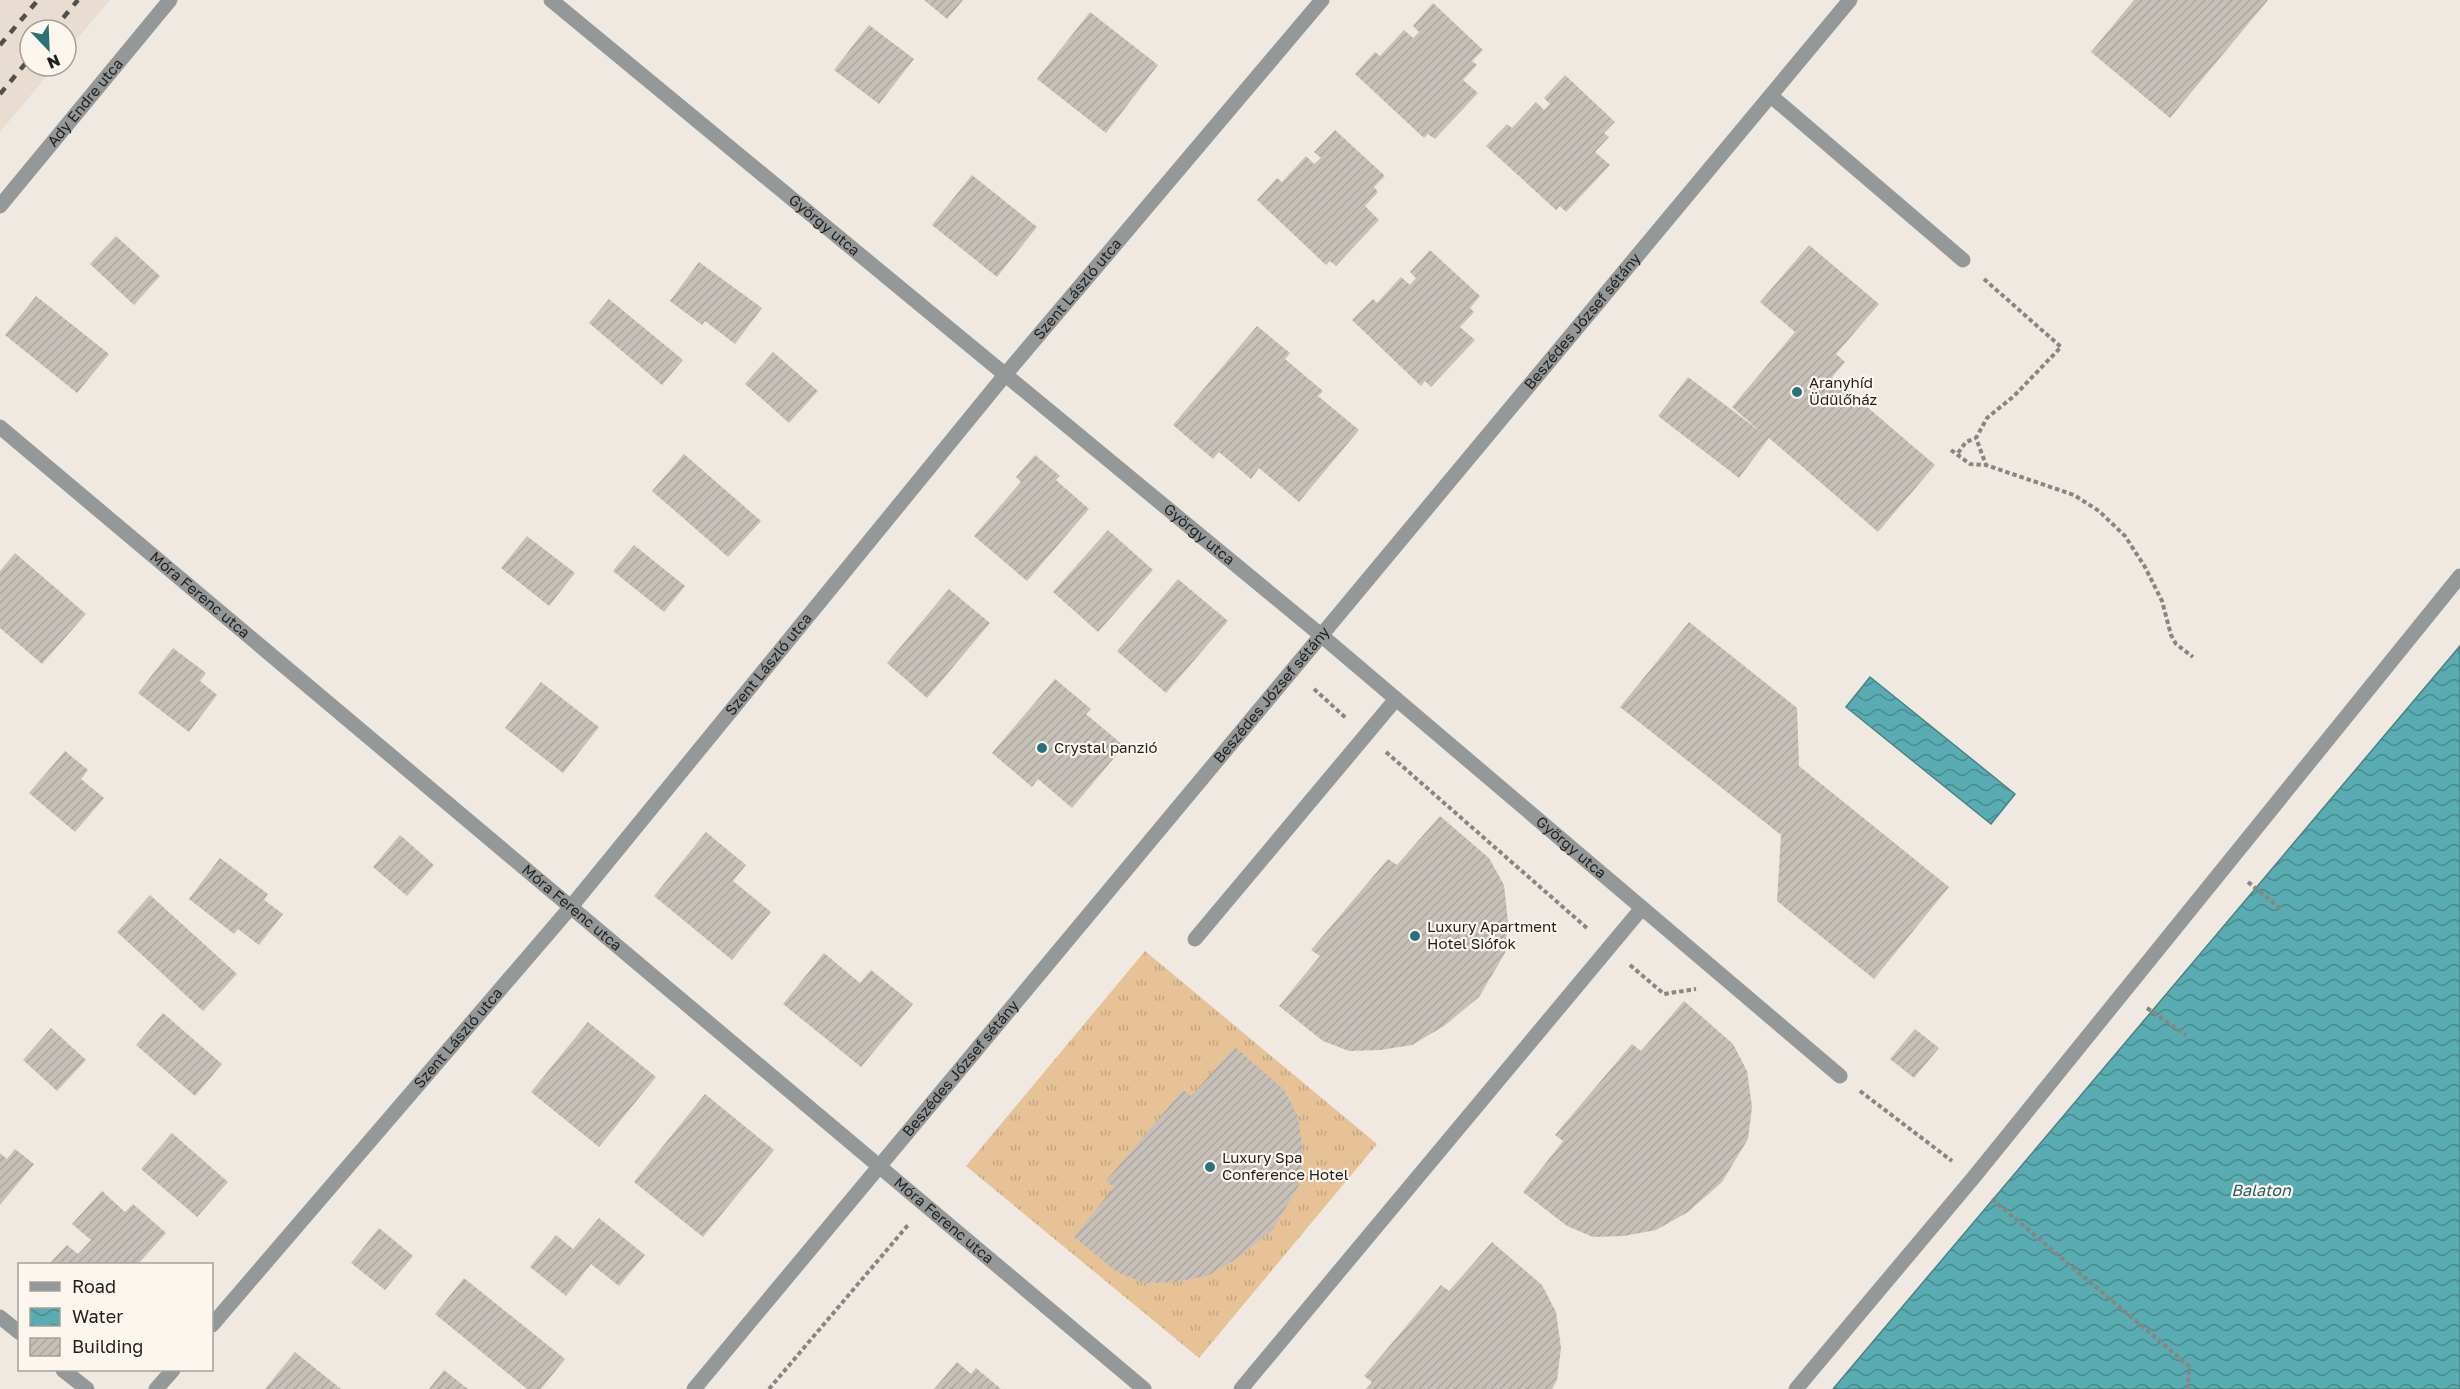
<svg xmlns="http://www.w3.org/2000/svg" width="2460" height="1389" font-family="'Golos Text',sans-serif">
	<defs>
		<pattern id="grass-tufts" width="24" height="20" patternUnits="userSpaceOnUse" patternTransform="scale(1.5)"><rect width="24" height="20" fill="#e6c296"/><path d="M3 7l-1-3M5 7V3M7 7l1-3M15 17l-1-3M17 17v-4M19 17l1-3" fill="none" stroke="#c5a681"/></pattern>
		<pattern id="water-waves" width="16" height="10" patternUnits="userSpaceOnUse" patternTransform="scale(1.5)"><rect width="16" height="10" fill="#59acb1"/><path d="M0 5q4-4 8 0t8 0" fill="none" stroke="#498b8f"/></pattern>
		<pattern id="building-hatch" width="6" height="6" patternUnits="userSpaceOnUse" patternTransform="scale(1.5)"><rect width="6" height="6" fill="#c6c0b9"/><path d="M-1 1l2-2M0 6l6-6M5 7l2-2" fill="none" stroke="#aaa59e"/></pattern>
	</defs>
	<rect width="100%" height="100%" fill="#efe9e2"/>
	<path fill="#e8ddd0" d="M0 0H110L66 52V30H30V66H55L0 132Z"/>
	<path fill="url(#grass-tufts)" d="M1145 951 1377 1144 1199 1358 966 1166Z"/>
	<path fill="url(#water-waves)" stroke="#488284" stroke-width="1.5" d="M2460 646V1389H1833Z
		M1870 677 2015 794 1991 824 1846 707Z"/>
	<path fill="url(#building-hatch)" d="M924 0H963L947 19Z
		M2134 0H2268L2170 118 2091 52Z
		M1433 3 1483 50 1472 61 1477 65 1463 80 1478 93 1435 139 1428 134 1424 138 1355 74 1375 52 1380 56 1404 30 1413 38 1419 32 1413 26Z
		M1090 12 1158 65 1106 133 1037 79Z
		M869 25 914 59 879 104 834 70Z
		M1565 75 1615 122 1604 133 1609 137 1595 152 1610 165 1566 212 1560 206 1556 210 1486 146 1507 124 1512 128 1536 102 1544 110 1550 104 1544 98Z
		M1335 130 1385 176 1374 187 1378 192 1365 206 1379 220 1336 266 1330 261 1326 265 1257 200 1277 178 1282 182 1306 156 1314 164 1321 158 1314 152Z
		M972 175 1037 227 997 277 932 225Z
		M116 236 160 276 134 305 90 264Z
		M1809 245 1879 304 1836 354 1845 362 1832 377 1935 465 1878 532 1769 438 1739 478 1658 416 1688 377 1761 432 1732 407 1795 332 1760 302Z
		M1430 250 1480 296 1470 308 1474 312 1460 327 1475 340 1431 387 1425 381 1421 386 1352 320 1373 299 1377 303 1401 277 1410 285 1416 278 1410 272Z
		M699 262 762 308 735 344 705 321 702 325 670 301Z
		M36 296 109 354 77 393 5 335Z
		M609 299 683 360 662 385 589 323Z
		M1257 326 1290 353 1285 359 1323 391 1318 396 1359 430 1299 502 1259 468 1251 479 1219 452 1213 459 1173 425Z
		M773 352 818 391 789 423 745 384Z
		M684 454 761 521 728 557 652 491Z
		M1035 455 1060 476 1056 480 1089 509 1027 581 974 536 1021 482 1016 477Z
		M1108 530 1153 570 1098 632 1053 592Z
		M527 536 575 573 549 606 501 568Z
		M634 545 685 586 664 612 613 571Z
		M15 553 86 614 42 664 0 628V571Z
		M1178 579 1228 621 1166 693 1117 651Z
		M949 589 990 623 927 698 887 663Z
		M1689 622 1797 708 1799 766 1949 887 1874 979 1777 901 1781 835 1620 707Z
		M173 648 206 673 200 681 217 695 189 732 138 693Z
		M1055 679 1091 709 1086 714 1124 746 1072 808 1038 779 1032 787 992 753Z
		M541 682 599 727 563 773 505 728Z
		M65 751 88 770 81 779 104 798 75 832 29 793Z
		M1440 816 1489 858 1504 885 1508 922 1505 953 1479 997 1444 1026 1412 1045 1380 1050 1349 1051 1323 1041 1279 1006 1320 956 1311 950 1388 859 1397 865Z
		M706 832 746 865 733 881 771 912 732 960 654 896Z
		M400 835 434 865 407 896 373 867Z
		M220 858 268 894 264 900 283 914 259 945 238 929 234 934 189 899Z
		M150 895 237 974 203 1011 117 932Z
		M824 953 860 983 871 970 913 1004 861 1067 783 1004Z
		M1684 1001 1733 1044 1747 1071 1752 1107 1748 1139 1722 1182 1688 1212 1656 1230 1624 1236 1593 1237 1567 1226 1523 1192 1563 1141 1555 1135 1632 1044 1641 1051Z
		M163 1013 222 1064 195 1096 136 1045Z
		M588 1022 656 1077 599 1147 531 1092Z
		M51 1028 86 1060 57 1091 23 1060Z
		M1915 1029 1939 1048 1914 1078 1890 1059Z
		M1235 1047 1284 1090 1298 1117 1303 1153 1299 1185 1273 1229 1239 1257 1207 1276 1175 1282 1144 1283 1117 1272 1074 1237 1114 1187 1106 1181 1183 1090 1191 1096Z
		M705 1094 774 1150 703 1237 634 1182Z
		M172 1133 228 1182 197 1217 141 1169Z
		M15 1149 34 1164 0 1205V1153L7 1159Z
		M102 1191 125 1212 133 1204 166 1233 138 1264H49L67 1245 78 1254 91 1240 72 1224Z
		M599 1218 645 1255 619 1286 591 1264 566 1296 530 1267 556 1235 573 1249Z
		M379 1228 413 1256 385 1290 351 1263Z
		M1492 1242 1542 1285 1556 1312 1561 1348 1557 1380 1552 1389H1366L1372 1382 1364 1376 1441 1285 1449 1291Z
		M464 1278 565 1359 541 1389H527L435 1314Z
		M295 1352 341 1389H265Z
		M957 1362 971 1374 976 1368 1001 1389H934Z
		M444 1370 468 1389H429Z"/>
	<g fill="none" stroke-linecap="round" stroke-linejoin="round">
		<path stroke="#898580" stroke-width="4" stroke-dasharray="4.5 3" stroke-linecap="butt" d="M1984 279 2061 347 2014 396 1987 418 1976 438 1986 465
			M1951 450 1970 464 1986 465 2074 495 2099 511 2125 536 2145 567 2162 601 2171 635 2176 644 2193 657
			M1958 453 1966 442 1976 438
			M1314 689 1346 718
			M1386 752 1588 929
			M2248 882 2282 910
			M1630 965 1664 994 1696 989
			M2147 1008 2186 1035
			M1860 1091 1952 1161
			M1992 1199 2189 1366 2188 1389
			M769 1389 908 1225"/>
		<path stroke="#949898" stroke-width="15" d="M1771 96 1963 260
			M1195 939 1396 699
			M1241 1389 1642 908"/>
		<g stroke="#949898" stroke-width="15">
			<path id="s1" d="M551 0 1322 636 1840 1076"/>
			<path id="s2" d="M0 206 170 0"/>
			<path id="s3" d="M0 427 1144 1389"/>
			<path d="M0 1317 20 1333"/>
			<path id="s4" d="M212 1325 570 908 1005 375 1322 0"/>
			<path d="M63 1370 87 1389"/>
			<path d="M156 1389 173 1370"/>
			<path id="s5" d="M694 1389 1850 0"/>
			<path d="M1796 1389 1974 1177 2460 576"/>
		</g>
		<path stroke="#53504c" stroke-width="4.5" stroke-dasharray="8 8" stroke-linecap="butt" d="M53 30 78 0
			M0 45 38 0
			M0 94 30 58"/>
	</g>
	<g fill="#297378" stroke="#fcf6ef" stroke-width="2">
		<circle cx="1797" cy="392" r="6"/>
		<circle cx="1042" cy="748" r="6"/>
		<circle cx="1415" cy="936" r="6"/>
		<circle cx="1210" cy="1167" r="6"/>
	</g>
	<g text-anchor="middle" stroke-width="4.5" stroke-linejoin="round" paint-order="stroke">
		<g font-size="15" fill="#211f1c" stroke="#fcf6ef">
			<text dy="5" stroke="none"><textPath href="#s2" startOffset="134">Ady Endre utca</textPath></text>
			<text dy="5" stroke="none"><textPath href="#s1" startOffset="354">György utca</textPath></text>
			<text dy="5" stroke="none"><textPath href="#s4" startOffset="1350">Szent László utca</textPath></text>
			<text dy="5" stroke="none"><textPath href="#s5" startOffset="1389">Beszédes József sétány</textPath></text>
			<text dy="5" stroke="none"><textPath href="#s1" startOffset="840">György utca</textPath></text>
			<text dy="5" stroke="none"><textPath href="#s3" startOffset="261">Móra Ferenc utca</textPath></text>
			<text dy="5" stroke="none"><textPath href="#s4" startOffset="864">Szent László utca</textPath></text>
			<text dy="5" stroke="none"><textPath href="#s5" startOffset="903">Beszédes József sétány</textPath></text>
			<text dy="5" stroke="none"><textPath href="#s1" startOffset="1326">György utca</textPath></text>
			<text dy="5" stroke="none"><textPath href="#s3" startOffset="747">Móra Ferenc utca</textPath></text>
			<text dy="5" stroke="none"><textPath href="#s4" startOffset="378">Szent László utca</textPath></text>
			<text dy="5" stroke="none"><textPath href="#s5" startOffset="417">Beszédes József sétány</textPath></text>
			<text dy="5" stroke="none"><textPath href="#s3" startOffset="1233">Móra Ferenc utca</textPath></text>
		</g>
		<g font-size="15" fill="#211f1c" stroke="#fcf6ef" text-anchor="start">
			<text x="1809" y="388">Aranyhíd<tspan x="1809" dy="17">Üdülőház</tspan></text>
			<text x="1054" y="753">Crystal panzió</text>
			<text x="1427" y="932">Luxury Apartment<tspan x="1427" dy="17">Hotel Siófok</tspan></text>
			<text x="1222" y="1163">Luxury Spa<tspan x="1222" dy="17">Conference Hotel</tspan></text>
		</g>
		<g font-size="16" font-style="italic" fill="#1d6266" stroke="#fcf6ef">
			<text x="2261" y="1196">Balaton</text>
		</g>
	</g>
	<rect x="18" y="1263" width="195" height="108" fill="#fcf6ef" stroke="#a4a09b" stroke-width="1.5"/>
	<rect x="30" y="1282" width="30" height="9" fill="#949898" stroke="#a4a09b" stroke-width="1.5"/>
	<text x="72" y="1293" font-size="18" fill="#211f1c">Road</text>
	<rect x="30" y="1308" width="30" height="18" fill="url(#water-waves)" stroke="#a4a09b" stroke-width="1.5"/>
	<text x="72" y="1323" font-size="18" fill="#211f1c">Water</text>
	<rect x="30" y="1338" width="30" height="18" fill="url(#building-hatch)" stroke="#a4a09b" stroke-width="1.5"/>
	<text x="72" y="1353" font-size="18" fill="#211f1c">Building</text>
	<g transform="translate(48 48) rotate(157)"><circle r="28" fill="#fcf6ef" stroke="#a4a09b" stroke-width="1.5"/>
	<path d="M0-4.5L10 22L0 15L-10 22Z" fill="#297378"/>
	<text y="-9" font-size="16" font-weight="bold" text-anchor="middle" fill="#211f1c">N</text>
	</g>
</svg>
